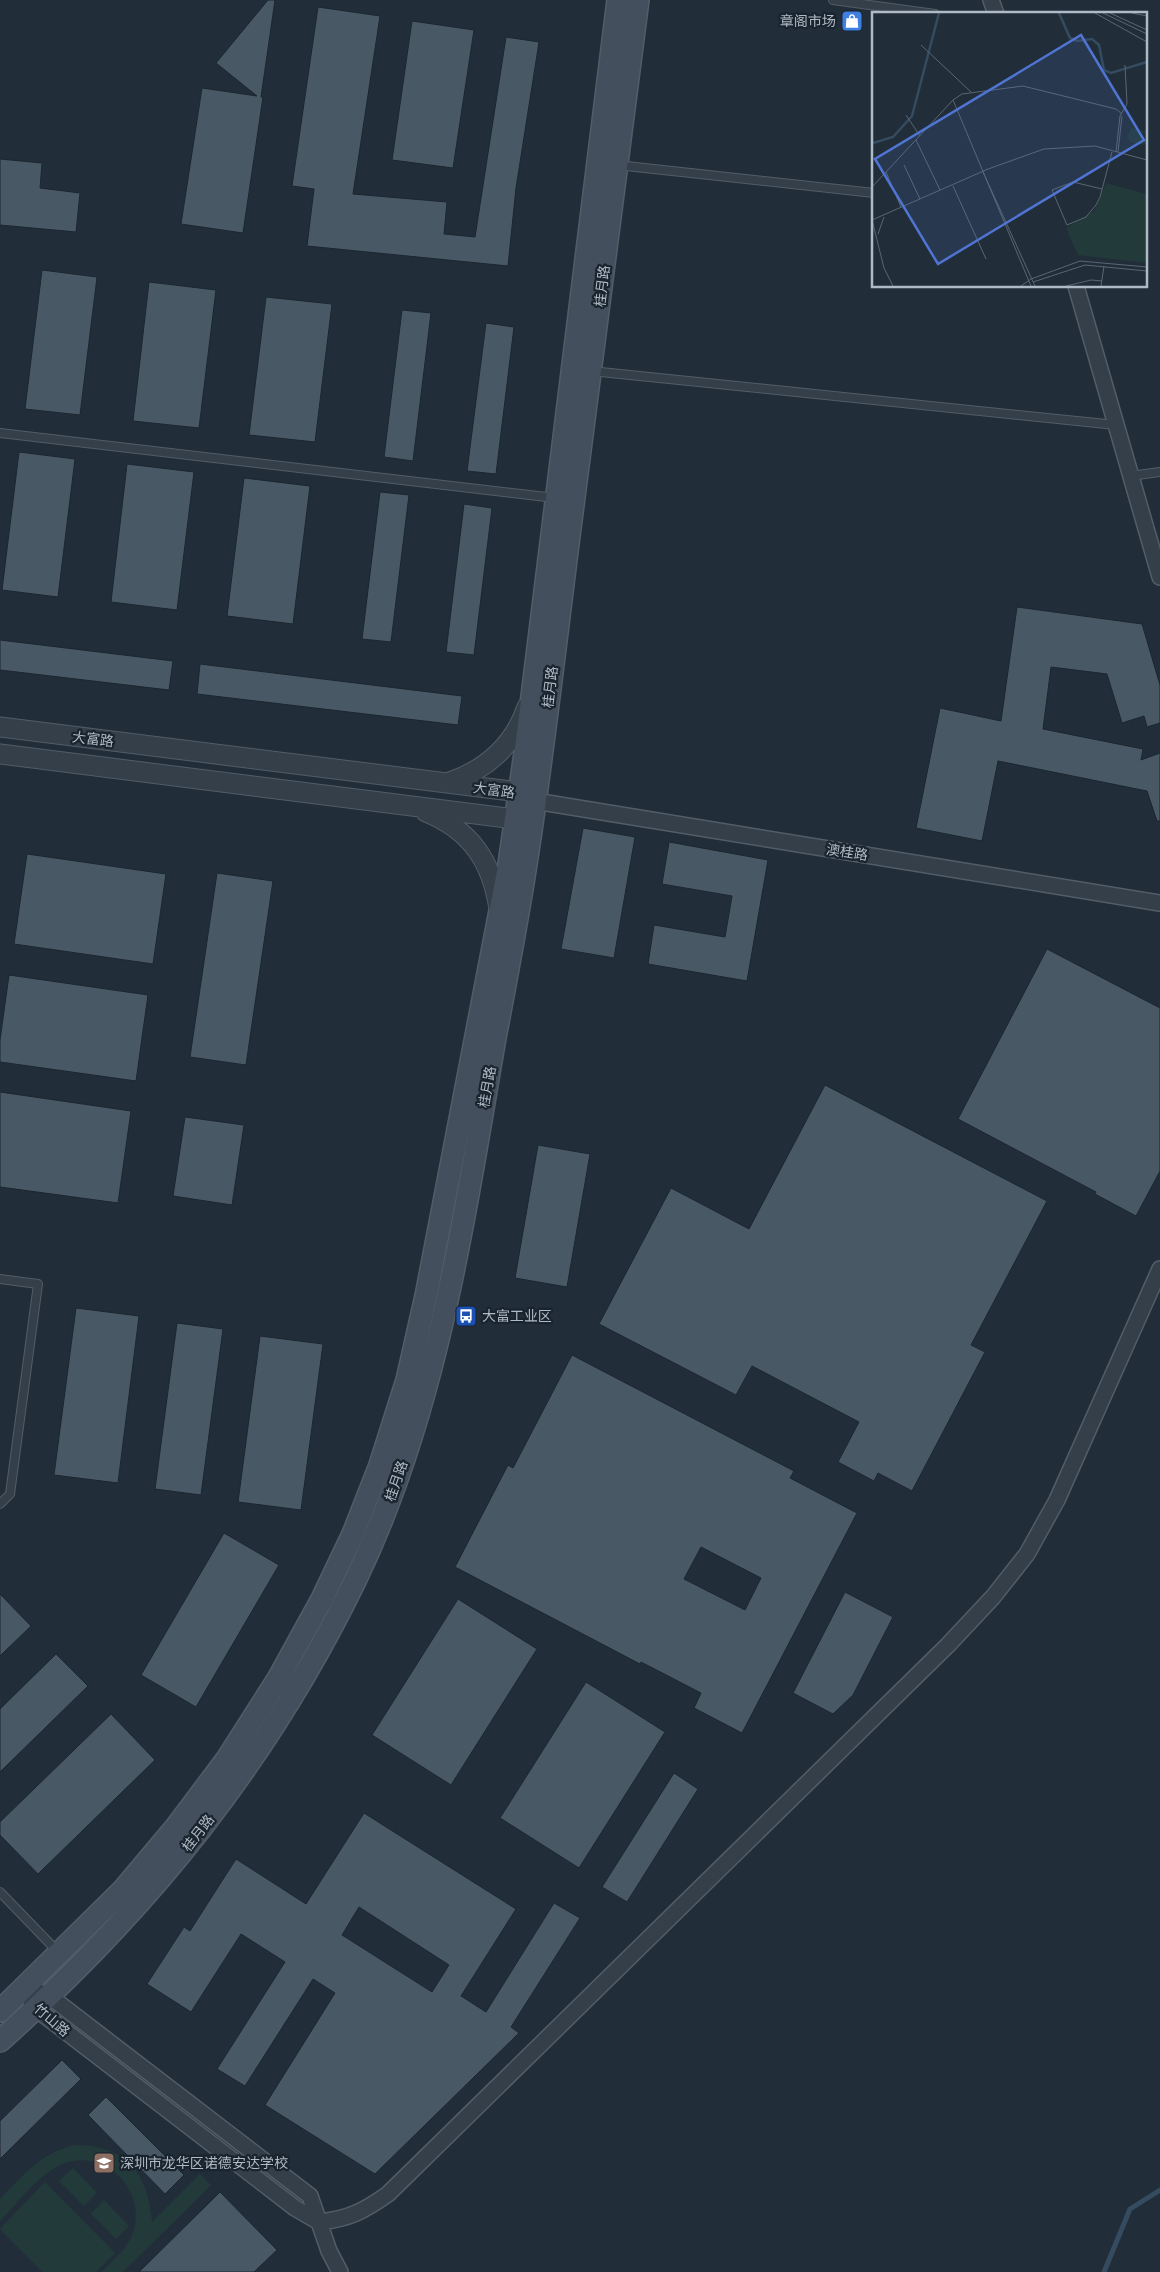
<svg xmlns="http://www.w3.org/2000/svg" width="1160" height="2272" font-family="'Fira Sans Condensed','Noto Sans SC',sans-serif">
	<rect width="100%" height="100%" fill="#212e39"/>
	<path fill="#233a3a" d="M75 2145C126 2145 148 2173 152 2222L200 2174 211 2185 123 2272H101C113 2260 127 2249 133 2233 148 2192 105 2147 63 2164 38 2174 19 2202 0 2221V2199C24 2175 40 2153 75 2145Z
		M73 2168 97 2193 84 2206 59 2181Z
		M45 2182 115 2253 96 2272H43L0 2229Z
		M104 2200 129 2226 116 2239 91 2214Z"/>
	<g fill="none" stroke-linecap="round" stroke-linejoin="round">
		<path stroke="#354b60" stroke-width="5" d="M1104 2272 1130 2209 1160 2190"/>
	</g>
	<path fill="#495865" stroke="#1c2630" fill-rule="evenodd" d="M268 0H275L261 97H263L243 233 181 224 202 88 257 96 216 63Z
		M318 7 380 16 353 194 447 202 444 234 475 237 506 37 539 42 516 188 508 266 307 246 314 189 292 186Z
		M412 21 474 30 453 168 392 160Z
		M0 159 42 163 40 188 80 193 76 232 0 225Z
		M42 270 97 277 80 415 25 409Z
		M149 282 216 290 199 428 133 421Z
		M266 297 332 304 315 442 249 435Z
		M402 310 431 313 413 461 384 457Z
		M486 323 514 327 496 474 467 471Z
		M19 452 75 459 58 597 2 590Z
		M127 464 194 472 177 610 111 602Z
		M244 478 310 486 293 624 227 616Z
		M380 492 409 495 391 642 362 639Z
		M464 504 492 508 474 655 446 652Z
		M1017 607 1142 624 1160 685V723L1147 727 1144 716 1122 723 1107 674 1051 667 1043 729 1143 749 1141 760 1160 753V821H1157L1147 791 998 761 982 841 916 828 940 708 1001 721Z
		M0 640 173 661 169 690 0 670Z
		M200 664 462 696 458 725 197 694Z
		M583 828 635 837 614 958 561 949Z
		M669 842 768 860 747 981 648 964 654 925 725 937 732 896 662 884Z
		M27 854 166 874 153 964 14 944Z
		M217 873 273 881 246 1065 190 1057Z
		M1047 949 1160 1008V1171L1136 1216 1095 1194 1096 1192 958 1119Z
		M9 975 148 995 136 1081 0 1062V1040Z
		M825 1085 1047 1201 971 1345 985 1352 912 1491 878 1473 874 1481 838 1462 859 1422 752 1366 736 1395 599 1324 671 1188 749 1229Z
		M0 1092 131 1111 118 1203 0 1187Z
		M185 1117 244 1125 232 1205 173 1196Z
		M538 1145 590 1154 567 1287 515 1278Z
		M76 1308 139 1316 118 1483 54 1475Z
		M177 1323 223 1329 201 1495 155 1489Z
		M260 1336 323 1344 301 1510 238 1502Z
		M572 1355 794 1471 790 1478 857 1513 742 1733 694 1708 701 1693 641 1662 640 1664 455 1567 508 1465 513 1468ZM701 1547 761 1578 745 1610 684 1579Z
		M224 1533 279 1565 196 1707 141 1675Z
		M845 1592 893 1617 853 1695 833 1714 793 1693Z
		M0 1594 31 1626 0 1656Z
		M458 1599 537 1649 451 1785 372 1735Z
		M56 1654 88 1686 0 1772V1709Z
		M586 1682 665 1732 579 1868 500 1818Z
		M111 1714 155 1760 38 1874 0 1835V1822Z
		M674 1773 698 1789 627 1902 602 1887Z
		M364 1813 516 1909 461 1996 486 2012 554 1903 580 1918 511 2027 519 2033 375 2174 265 2105 335 1993 313 1979 245 2086 217 2069 285 1962 241 1934 191 2012 147 1984 184 1927 190 1931 236 1859 306 1904ZM359 1907 449 1965 432 1992 342 1935Z
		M62 2060 81 2079 0 2159V2121Z
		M106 2097 184 2175 165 2194 88 2115Z
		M220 2192 277 2250 254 2272H139Z"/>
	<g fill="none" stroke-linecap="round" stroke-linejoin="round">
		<g stroke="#525d67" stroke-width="10">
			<path id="service" d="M833 0 935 14
				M617 165 874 193
				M591 371 1116 425
				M0 433 555 498
				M1130 476 1160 472
				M0 1279 38 1284 10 1494 0 1504
				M0 1892 58 1952"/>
		</g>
		<g stroke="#525d67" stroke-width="18">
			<path id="minor" d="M991 0 996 14
				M1076 286 1160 577
				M535 801 1160 903
				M25 1987 48 1995 310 2196 329 2251 340 2272
				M31 2002 35 2008 295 2208 319 2222
				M319 2222C349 2219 364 2211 388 2194L948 1645 993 1597 1027 1554 1057 1500 1160 1269"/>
		</g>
		<g stroke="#525d67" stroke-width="21">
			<path id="tertiary" d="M0 727 519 792 535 801 515 819 0 754
				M450 782C487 769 514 745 527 707
				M426 812C471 830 492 862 499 909"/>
		</g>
		<g stroke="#525d67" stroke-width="24">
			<path id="secondary" d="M0 2011 123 1890 176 1827 227 1759 278 1679 322 1599 353 1534 380 1465 407 1380 426 1296 509 864 525 753 618 0
				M0 2041C149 1908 267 1762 355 1581 437 1411 463 1223 495 1038 506 980 517 923 526 864 543 755 555 646 569 536 592 358 615 179 638 0"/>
		</g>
		<use href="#service" stroke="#353f49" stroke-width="8"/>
		<use href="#minor" stroke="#353f49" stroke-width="15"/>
		<use href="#tertiary" stroke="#353f49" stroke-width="19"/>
		<use href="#secondary" stroke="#434f5c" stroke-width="21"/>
	</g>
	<defs>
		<g id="shop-square" transform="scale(1.125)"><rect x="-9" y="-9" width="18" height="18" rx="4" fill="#3f7fe0" stroke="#1a242e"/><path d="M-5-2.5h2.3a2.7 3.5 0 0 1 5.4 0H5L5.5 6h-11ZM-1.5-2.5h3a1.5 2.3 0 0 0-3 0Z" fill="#fff"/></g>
		<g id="bus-square" transform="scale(1.125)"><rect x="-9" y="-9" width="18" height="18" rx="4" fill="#1a4fb4" stroke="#1a242e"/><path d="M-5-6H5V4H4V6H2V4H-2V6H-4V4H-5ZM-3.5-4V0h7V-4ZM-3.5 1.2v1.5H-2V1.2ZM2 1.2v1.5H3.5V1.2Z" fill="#fff"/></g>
		<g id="school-square" transform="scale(1.125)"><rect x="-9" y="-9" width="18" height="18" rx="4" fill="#8d6e63" stroke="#1a242e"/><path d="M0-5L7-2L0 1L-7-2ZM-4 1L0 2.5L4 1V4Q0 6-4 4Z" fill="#fff"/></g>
	</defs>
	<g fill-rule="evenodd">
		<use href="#shop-square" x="852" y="21"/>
		<use href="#bus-square" x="466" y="1316"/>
		<use href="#school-square" x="104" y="2163"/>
	</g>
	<g text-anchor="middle" stroke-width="4.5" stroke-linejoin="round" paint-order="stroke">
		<g font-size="14" fill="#afbac6" stroke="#1a242e" text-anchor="start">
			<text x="836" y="26" text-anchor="end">章阁市场</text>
			<text x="482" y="1321">大富工业区</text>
			<text x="120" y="2168">深圳市龙华区诺德安达学校</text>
		</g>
		<g font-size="14" fill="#afbac6" stroke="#1a242e">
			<text transform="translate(602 286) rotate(-83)" y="5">桂月路</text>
			<text transform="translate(550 687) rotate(-83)" y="5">桂月路</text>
			<text transform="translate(93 739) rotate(7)" y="5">大富路</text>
			<text transform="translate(494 790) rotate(8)" y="5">大富路</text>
			<text transform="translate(847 852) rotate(9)" y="5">澳桂路</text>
			<text transform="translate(487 1087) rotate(-80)" y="5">桂月路</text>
			<text transform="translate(396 1481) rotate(-71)" y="5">桂月路</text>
			<text transform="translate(198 1833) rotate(-52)" y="5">桂月路</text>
			<text transform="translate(52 2020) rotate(41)" y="5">竹山路</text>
		</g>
	</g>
	<g transform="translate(872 12)">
		<rect width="275" height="275" fill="#212e39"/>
		<path d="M253 114 275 120V124L271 120 268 131 275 128V131L269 133 258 130 255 124 259 117ZM234 171 274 182 275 178V251L206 243 194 216 222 199Z" fill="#233a3a"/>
		<path fill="none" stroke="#354b60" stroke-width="2.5" d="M187 1 198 26 205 29 220 27 227 33 232 58 239 61 275 50M1 131 21 125 40 104 67 1"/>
		<path fill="none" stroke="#5a6671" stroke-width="1" d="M223 1 275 30M231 1 275 22M238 1 275 18M260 1 275 4M49 33 99 80M0 83V155M81 88 159 274M34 103 48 124M44 128 68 178M244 140 248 104 255 92 253 53M246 140 250 104M32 153 48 187M14 160 29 195M111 160 163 274M81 174 114 247M0 175 81 88 90 82 151 74 244 97 250 102M230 177 201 170 180 178 195 213 214 205 224 193 228 185 240 140M6 222 12 205M161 270 213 253 275 259M21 274 12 256 0 208 116 157 172 137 223 134 275 148M149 274 159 267 208 249 275 255M194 274 219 268 230 269M229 274 232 254"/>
		<path fill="#5074d2" fill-opacity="0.15" stroke="#5074d2" stroke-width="2.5" d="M209 23 272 128 66 252 3 147Z"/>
		<rect width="275" height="275" fill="none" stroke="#afbac6" stroke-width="2.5"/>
	</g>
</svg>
